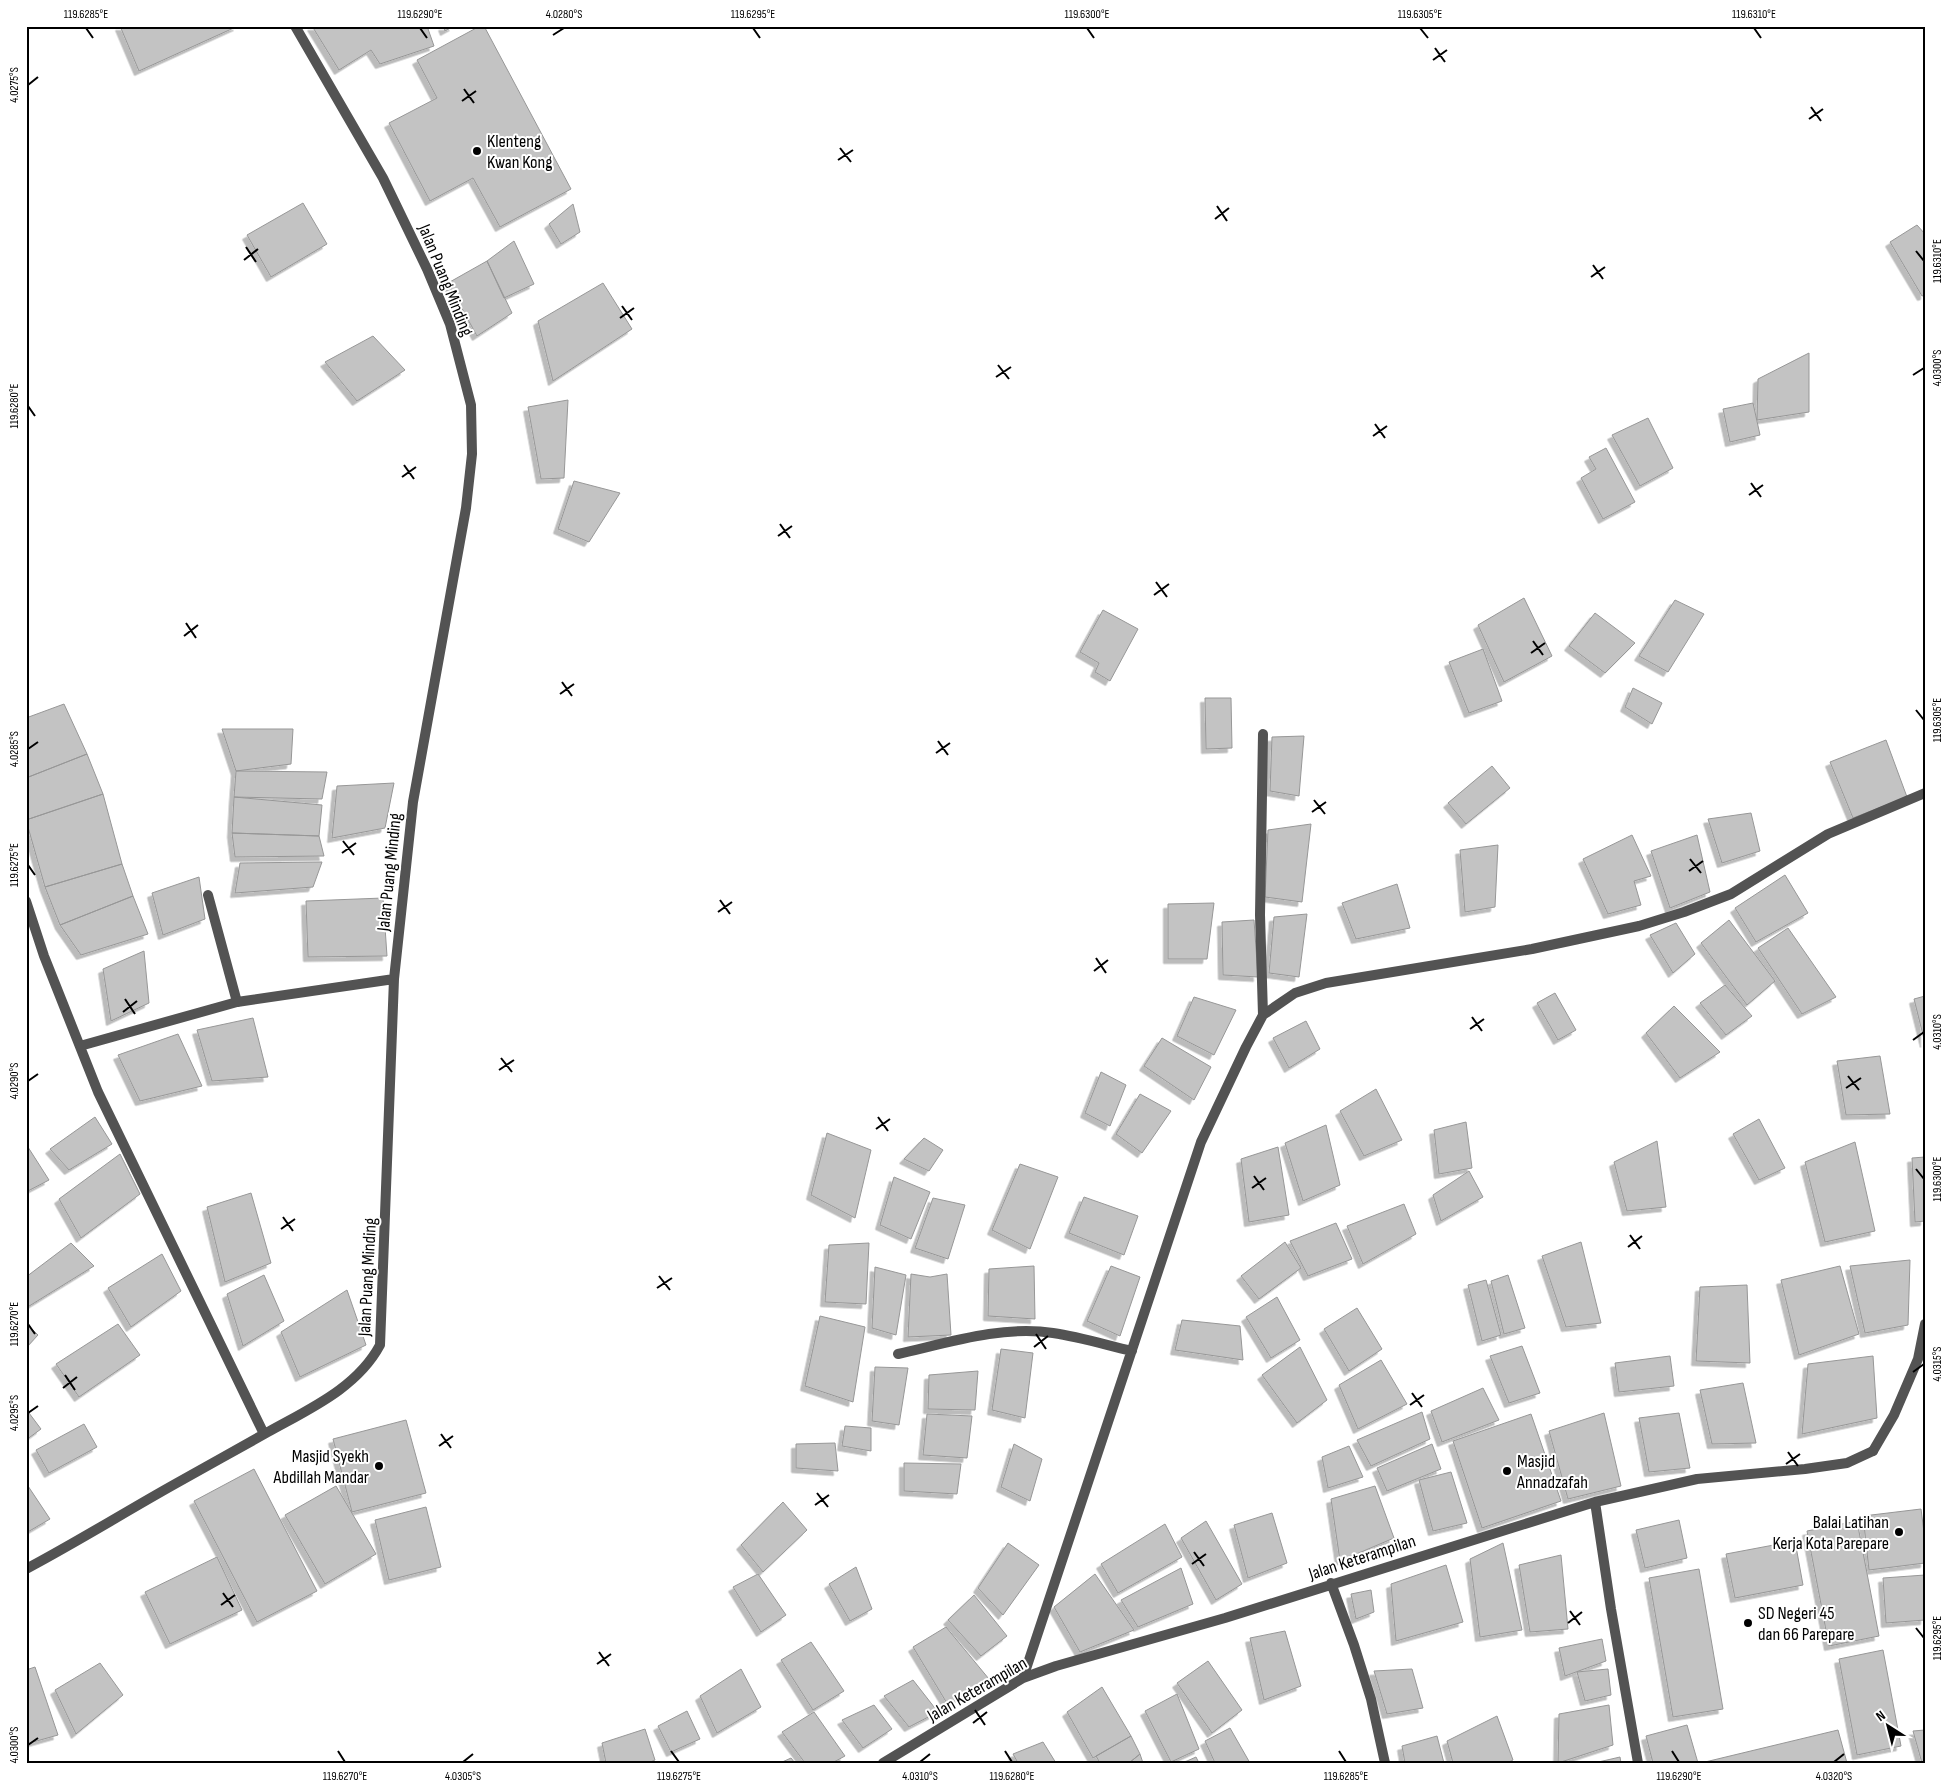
<svg xmlns="http://www.w3.org/2000/svg" width="1951" height="1789" font-family="'Sofia Sans Condensed',sans-serif">
	<defs>
		<filter id="shadow"><feDropShadow dx="-4.5" dy="4.5" stdDeviation="0" flood-color="#0004"/></filter>
	</defs>
	<rect width="100%" height="100%" fill="#fff"/>
	<path fill="#c3c3c3" stroke="#979797" filter="url(#shadow)" d="M120 26H238L139 71Z
		M312 26H427L434 46 380 64 371 50 339 70Z
		M443 26H454L445 31Z
		M480 26H484L571 189 500 227 473 178 430 201 389 123 437 98 417 60Z
		M303 203 327 244 271 277 247 235Z
		M573 204 580 232 561 244 549 224Z
		M1917 225 1925 234V295L1922 296 1890 242Z
		M514 241 534 284 504 298 487 261Z
		M487 261 512 313 477 336 448 283Z
		M603 283 632 329 553 381 538 321Z
		M373 336 405 370 357 401 325 362Z
		M1809 353V412L1757 420 1758 379Z
		M568 400 564 478 541 479 528 407Z
		M1753 403 1760 435 1730 442 1723 409Z
		M1648 418 1673 468 1640 486 1612 435Z
		M1606 448 1635 502 1603 519 1581 478 1596 469 1589 457Z
		M574 481 620 493 589 542 558 529Z
		M1524 598 1552 656 1504 682 1478 625Z
		M1675 600 1704 614 1668 672 1639 656Z
		M1103 610 1138 629 1110 681 1095 672 1099 663 1080 652Z
		M1595 613 1635 643 1605 673 1569 646Z
		M1483 649 1502 701 1469 713 1449 662Z
		M1633 688 1662 703 1652 724 1625 707Z
		M1205 698H1231L1232 748 1206 749Z
		M64 704 87 754 26 778V718Z
		M222 729H293L291 764 236 771Z
		M1304 736 1299 796 1270 791 1272 737Z
		M1886 740 1907 797 1853 818 1830 762Z
		M87 754 103 794 26 820V778Z
		M1492 766 1510 788 1466 824 1448 803Z
		M236 771 327 772 322 799 234 797Z
		M394 783 385 828 332 838 337 786Z
		M103 794 122 864 45 887 26 820Z
		M234 797 322 805 319 836 232 833Z
		M1751 813 1760 851 1722 863 1708 819Z
		M1311 824 1302 902 1265 897 1268 830Z
		M232 833 319 836 324 856 235 857Z
		M1632 835 1651 876 1634 881 1641 905 1608 914 1583 859Z
		M1697 835 1710 892 1670 908 1651 851Z
		M1498 845 1495 907 1465 912 1460 850Z
		M322 862 313 887 235 893 240 863Z
		M122 864 133 896 60 925 45 887Z
		M1785 875 1808 913 1756 942 1735 908Z
		M199 877 205 919 163 935 152 893Z
		M1397 884 1410 928 1356 939 1342 903Z
		M133 896 148 934 81 955 60 925Z
		M383 898 387 956 308 957 306 901Z
		M1214 903 1207 959H1168V904Z
		M1307 914 1299 977 1269 973 1274 917Z
		M1254 920 1258 977 1223 975 1222 922Z
		M1729 920 1775 981 1747 1005 1701 943Z
		M1676 923 1695 954 1673 973 1650 935Z
		M1788 928 1836 997 1802 1014 1758 948Z
		M144 951 149 1003 111 1021 103 969Z
		M1725 985 1752 1016 1726 1035 1700 1003Z
		M1555 993 1576 1030 1558 1040 1537 1003Z
		M1925 996V1043L1914 999Z
		M1194 997 1236 1010 1214 1055 1177 1036Z
		M1674 1006 1720 1052 1680 1078 1646 1033Z
		M253 1018 268 1077 212 1081 197 1030Z
		M1306 1021 1320 1049 1289 1068 1273 1038Z
		M178 1034 202 1086 140 1101 118 1055Z
		M1162 1038 1211 1067 1194 1100 1144 1066Z
		M1880 1056 1890 1114 1846 1115 1837 1061Z
		M1101 1072 1126 1085 1110 1126 1085 1113Z
		M1376 1089 1402 1140 1364 1156 1340 1111Z
		M1140 1094 1171 1111 1142 1153 1116 1134Z
		M95 1117 112 1144 69 1170 50 1149Z
		M1759 1119 1785 1168 1759 1180 1733 1134Z
		M1466 1122 1472 1168 1439 1174 1434 1130Z
		M1326 1125 1340 1185 1303 1201 1285 1143Z
		M827 1133 871 1150 855 1218 811 1195Z
		M924 1138 943 1150 929 1171 904 1159Z
		M1657 1141 1666 1207 1627 1211 1614 1162Z
		M1855 1142 1875 1231 1825 1242 1805 1162Z
		M26 1144 49 1180 26 1192Z
		M1278 1147 1289 1215 1249 1222 1241 1159Z
		M120 1154 140 1194 81 1238 59 1199Z
		M1925 1157V1221L1915 1222 1912 1158Z
		M1020 1164 1058 1177 1030 1249 992 1230Z
		M1469 1171 1483 1197 1441 1221 1433 1195Z
		M894 1177 930 1192 911 1239 880 1225Z
		M251 1193 271 1263 225 1282 207 1207Z
		M1084 1197 1138 1216 1124 1255 1069 1233Z
		M933 1198 965 1205 948 1259 915 1248Z
		M1404 1204 1416 1234 1363 1264 1347 1226Z
		M1336 1223 1352 1259 1308 1276 1290 1241Z
		M1285 1242 1301 1268 1259 1299 1241 1276Z
		M1581 1242 1601 1323 1566 1327 1542 1256Z
		M71 1243 94 1266 26 1308V1277Z
		M869 1243 866 1304 825 1302 829 1245Z
		M162 1254 181 1291 131 1327 108 1288Z
		M1910 1260 1908 1325 1865 1333 1850 1266Z
		M1034 1266 1035 1319 988 1316 989 1269Z
		M1111 1266 1140 1277 1120 1336 1087 1321Z
		M1840 1266 1859 1334 1799 1355 1781 1280Z
		M875 1267 906 1275 896 1335 872 1328Z
		M911 1274 930 1277 947 1274 951 1335 908 1337Z
		M264 1275 284 1321 243 1346 227 1294Z
		M1508 1275 1525 1328 1504 1334 1491 1281Z
		M1486 1280 1501 1335 1482 1341 1468 1285Z
		M1747 1285 1750 1363 1696 1361 1700 1287Z
		M347 1290 366 1345 300 1377 281 1332Z
		M1277 1297 1300 1340 1271 1358 1246 1317Z
		M1357 1308 1382 1349 1349 1371 1324 1329Z
		M820 1316 865 1327 853 1402 805 1386Z
		M1182 1320 1240 1326 1243 1360 1175 1350Z
		M26 1323 38 1335 26 1348Z
		M118 1324 140 1355 79 1397 56 1364Z
		M1522 1346 1540 1393 1509 1403 1490 1356Z
		M1300 1347 1327 1400 1297 1423 1262 1375Z
		M1001 1349 1033 1353 1025 1418 992 1410Z
		M1670 1356 1674 1386 1619 1392 1615 1363Z
		M1873 1356 1877 1418 1802 1434 1808 1364Z
		M1381 1360 1407 1404 1358 1429 1339 1385Z
		M875 1367 908 1368 899 1425 872 1421Z
		M978 1371 975 1410 928 1409 929 1375Z
		M1743 1383 1756 1443 1712 1444 1700 1390Z
		M1483 1388 1499 1420 1442 1442 1431 1411Z
		M26 1409 41 1429 26 1440Z
		M1422 1412 1430 1439 1371 1466 1357 1440Z
		M1604 1413 1621 1486 1568 1499 1549 1431Z
		M1679 1413 1690 1468 1649 1472 1639 1418Z
		M927 1414 972 1416 967 1458 923 1455Z
		M1531 1414 1561 1501 1482 1528 1453 1441Z
		M406 1420 426 1493 352 1512 333 1439Z
		M84 1424 97 1447 49 1473 36 1450Z
		M845 1426 871 1428V1451L842 1446Z
		M835 1443 838 1471 796 1468V1444Z
		M1014 1444 1042 1459 1030 1501 1001 1487Z
		M1432 1444 1441 1469 1387 1491 1377 1468Z
		M1349 1446 1363 1477 1328 1488 1322 1457Z
		M904 1463 961 1464 957 1494 904 1491Z
		M254 1469 317 1591 257 1622 194 1501Z
		M1451 1472 1467 1523 1433 1531 1419 1480Z
		M26 1483 50 1519 26 1533Z
		M336 1486 376 1554 325 1584 285 1515Z
		M1375 1486 1394 1538 1340 1561 1331 1499Z
		M783 1502 807 1530 763 1572 741 1545Z
		M426 1507 441 1567 389 1580 375 1520Z
		M1921 1509 1925 1540V1563L1869 1570 1863 1516Z
		M1272 1513 1287 1563 1248 1578 1234 1525Z
		M1679 1520 1687 1558 1645 1568 1636 1530Z
		M1206 1521 1242 1584 1216 1600 1181 1538Z
		M1857 1521 1879 1636 1829 1646 1807 1531Z
		M1165 1524 1182 1557 1118 1593 1101 1564Z
		M1795 1541 1803 1585 1735 1598 1726 1554Z
		M1008 1543 1039 1565 1003 1615 978 1588Z
		M1503 1543 1522 1630 1480 1637 1470 1559Z
		M1561 1555 1568 1629 1530 1632 1519 1565Z
		M217 1557 242 1610 170 1644 145 1592Z
		M1446 1565 1463 1622 1396 1641 1391 1584Z
		M856 1567 872 1609 850 1621 829 1584Z
		M1181 1568 1193 1604 1138 1627 1121 1600Z
		M1699 1569 1723 1709 1673 1717 1649 1578Z
		M758 1574 786 1615 761 1632 733 1587Z
		M1095 1574 1134 1630 1080 1652 1054 1607Z
		M1925 1575V1620L1886 1623 1883 1578Z
		M1371 1590 1374 1612 1356 1619 1351 1594Z
		M974 1595 1007 1636 981 1656 948 1620Z
		M946 1627 989 1679 948 1705 913 1647Z
		M1285 1631 1301 1686 1264 1700 1250 1638Z
		M1602 1639 1606 1661 1565 1676 1559 1648Z
		M811 1642 844 1691 813 1710 781 1660Z
		M1883 1650 1901 1746 1857 1755 1839 1659Z
		M1208 1661 1242 1710 1212 1733 1177 1683Z
		M100 1663 123 1695 76 1734 55 1690Z
		M35 1667 58 1735 26 1744V1670Z
		M741 1669 761 1707 717 1733 700 1696Z
		M1412 1669 1423 1708 1387 1714 1374 1671Z
		M1608 1669 1611 1695 1585 1701 1577 1672Z
		M913 1680 938 1712 909 1727 884 1696Z
		M1102 1687 1131 1736 1093 1758 1067 1712Z
		M1177 1694 1199 1749 1171 1762 1145 1711Z
		M874 1705 892 1729 863 1748 842 1720Z
		M1609 1705 1613 1745 1558 1763 1559 1714Z
		M687 1711 700 1739 671 1752 658 1726Z
		M814 1712 845 1756 832 1763H805L782 1732Z
		M1497 1716 1513 1760 1507 1763H1453L1447 1741Z
		M1687 1725 1698 1763H1653L1646 1736Z
		M1230 1728 1250 1763H1215L1205 1741Z
		M645 1729 655 1760 648 1763H606L602 1743Z
		M1838 1730 1847 1763H1705V1762Z
		M1925 1730V1763H1922L1913 1731Z
		M1131 1736 1140 1754 1129 1763H1100L1096 1756Z
		M1437 1736 1444 1763H1405L1402 1746Z
		M1043 1742 1056 1763H1018L1013 1754Z
		M1140 1754 1143 1763H1129Z
		M1196 1757 1199 1763H1180L1187 1761Z
		M1620 1757 1621 1763H1594Z
		M791 1758 795 1763H780Z"/>
	<g fill="none" stroke-linecap="round" stroke-linejoin="round">
		<path stroke="#535353" stroke-width="10" d="M208 895 237 1002
			M1873 1451 1894 1415 1918 1359 1925 1324"/>
		<path stroke="#535353" stroke-width="10" d="M26 901 44 956 98 1092 264 1434
			M1263 1015 1260 915 1263 734
			M80 1046 237 1002 394 979
			M898 1354C947 1343 1002 1325 1053 1333 1080 1337 1106 1345 1132 1351
			M1595 1502 1611 1609 1638 1763
			M26 1569C77 1542 125 1512 175 1484 206 1467 237 1449 268 1432 309 1409 357 1388 380 1345L394 979 413 802 466 508 472 454 471 405 450 324 427 269 383 178 295 26
			M1331 1583 1354 1645 1371 1699 1385 1763
			M1023 1678 1201 1142 1246 1047 1263 1015 1295 993 1326 983 1532 949 1639 926 1684 912 1731 894 1828 834 1925 793
			M883 1763 1023 1678 1056 1666 1225 1618 1595 1502 1697 1479 1805 1469 1847 1463 1873 1451"/>
	</g>
	<path fill="none" stroke="#000" stroke-width="2" d="M86 28 93 38M420 28 427 38M753 28 760 38M1087 28 1094 38M1420 28 1428 38M1754 28 1761 38M553 35 564 28M1435 48 1445 62M1433 60 1447 50M28 85 38 77M464 89 474 103M462 101 476 91M1811 107 1821 121M1809 119 1823 109M840 148 851 162M838 160 853 150M1217 206 1227 221M1215 219 1229 208M246 247 256 262M1916 251 1924 261M244 260 258 249M1593 265 1603 279M1591 277 1605 267M622 306 632 320M620 318 634 308M998 365 1009 379M1913 375 1924 368M996 377 1011 367M28 406 35 416M1375 424 1385 438M1373 436 1387 426M404 465 414 479M402 477 416 467M1751 483 1761 497M1749 495 1763 485M780 524 790 538M778 536 792 526M1156 582 1167 597M1154 595 1169 584M186 623 196 638M184 636 198 625M1533 641 1543 655M1531 653 1545 643M562 682 572 696M560 694 574 684M1916 710 1924 720M938 741 948 755M28 749 38 742M936 753 950 743M1314 800 1325 814M1312 812 1326 802M343 841 354 855M342 853 356 843M1690 859 1701 873M28 865 35 875M1689 871 1703 861M720 900 730 914M718 912 732 902M1096 958 1106 973M1094 971 1108 960M125 999 135 1014M123 1012 137 1001M1472 1017 1482 1031M1470 1029 1484 1019M1913 1040 1924 1032M501 1058 512 1072M499 1070 514 1060M1848 1076 1859 1090M28 1081 38 1074M1846 1088 1861 1078M878 1117 888 1131M876 1129 890 1119M1916 1169 1924 1179M1254 1176 1264 1190M1252 1188 1266 1178M283 1217 293 1231M281 1229 295 1219M1630 1235 1640 1249M1628 1247 1642 1236M659 1276 670 1290M657 1288 672 1278M28 1324 35 1334M1036 1334 1046 1349M1034 1347 1048 1336M1913 1372 1924 1364M65 1375 75 1390M63 1388 77 1377M1412 1393 1422 1407M1410 1405 1424 1395M28 1413 38 1406M441 1434 451 1448M439 1446 453 1436M1788 1452 1798 1466M1786 1464 1800 1454M817 1493 828 1507M815 1505 829 1495M1194 1552 1204 1566M1192 1564 1206 1554M223 1593 233 1607M221 1605 235 1595M1570 1611 1580 1625M1568 1623 1582 1612M1916 1628 1924 1638M599 1652 609 1666M597 1664 611 1654M975 1710 985 1725M973 1723 987 1712M28 1745 38 1738M338 1751 345 1762M671 1751 679 1762M1005 1751 1012 1762M1339 1751 1346 1762M1672 1751 1679 1762M463 1762 473 1754M920 1762 930 1754M1834 1762 1844 1754"/>
	<g fill="#000" stroke="#fff" stroke-width="2">
		<circle cx="477" cy="151" r="5"/>
		<circle cx="379" cy="1466" r="5"/>
		<circle cx="1507" cy="1471" r="5"/>
		<circle cx="1899" cy="1532" r="5"/>
		<circle cx="1748" cy="1623" r="5"/>
	</g>
	<g text-anchor="middle" stroke-width="4" stroke-linejoin="round" paint-order="stroke">
		<g font-size="18" fill="#000" stroke="#fff" text-anchor="start">
			<text x="487" y="147">Klenteng<tspan x="487" dy="21">Kwan Kong</tspan></text>
			<text x="369" y="1462" text-anchor="end">Masjid Syekh<tspan x="369" dy="21">Abdillah Mandar</tspan></text>
			<text x="1517" y="1467">Masjid<tspan x="1517" dy="21">Annadzafah</tspan></text>
			<text x="1889" y="1528" text-anchor="end">Balai Latihan<tspan x="1889" dy="21">Kerja Kota Parepare</tspan></text>
			<text x="1758" y="1619">SD Negeri 45<tspan x="1758" dy="21">dan 66 Parepare</tspan></text>
		</g>
		<g font-size="18" fill="#000" stroke="#fff">
			<text transform="translate(446 280) rotate(68)" y="6">Jalan Puang Minding</text>
			<text transform="translate(389 872) rotate(-84)" y="6">Jalan Puang Minding</text>
			<text transform="translate(367 1277) rotate(-87)" y="6">Jalan Puang Minding</text>
			<text transform="translate(1362 1557) rotate(-18)" y="6">Jalan Keterampilan</text>
			<text transform="translate(977 1689) rotate(-30)" y="6">Jalan Keterampilan</text>
		</g>
	</g>
	<rect width="1951" height="1789" fill="none" stroke="#ffffff" stroke-width="55"/>
	<g transform="translate(1888 1726) rotate(324)" stroke="#ffffff" stroke-width="4" paint-order="stroke">
	<path d="M0-4L9 19L0 12L-9 19Z" fill="#000000"/>
	<text y="-8" font-size="14" font-weight="bold" text-anchor="middle" fill="#000000">N</text>
	</g>
	<rect x="28" y="28" width="1896" height="1734" fill="none" stroke="#000" stroke-width="2"/>
	<g font-size="12" text-anchor="middle" fill="#000">
		<text x="86" y="18">119.6285°E</text>
		<text x="420" y="18">119.6290°E</text>
		<text x="564" y="18">4.0280°S</text>
		<text x="753" y="18">119.6295°E</text>
		<text x="1087" y="18">119.6300°E</text>
		<text x="1420" y="18">119.6305°E</text>
		<text x="1754" y="18">119.6310°E</text>
		<text transform="translate(14 85) rotate(-90)" y="4">4.0275°S</text>
		<text transform="translate(1937 261) rotate(-90)" y="4">119.6310°E</text>
		<text transform="translate(1937 368) rotate(-90)" y="4">4.0300°S</text>
		<text transform="translate(14 406) rotate(-90)" y="4">119.6280°E</text>
		<text transform="translate(1937 720) rotate(-90)" y="4">119.6305°E</text>
		<text transform="translate(14 749) rotate(-90)" y="4">4.0285°S</text>
		<text transform="translate(14 865) rotate(-90)" y="4">119.6275°E</text>
		<text transform="translate(1937 1032) rotate(-90)" y="4">4.0310°S</text>
		<text transform="translate(14 1081) rotate(-90)" y="4">4.0290°S</text>
		<text transform="translate(1937 1179) rotate(-90)" y="4">119.6300°E</text>
		<text transform="translate(14 1324) rotate(-90)" y="4">119.6270°E</text>
		<text transform="translate(1937 1364) rotate(-90)" y="4">4.0315°S</text>
		<text transform="translate(14 1413) rotate(-90)" y="4">4.0295°S</text>
		<text transform="translate(1937 1638) rotate(-90)" y="4">119.6295°E</text>
		<text transform="translate(14 1745) rotate(-90)" y="4">4.0300°S</text>
		<text x="345" y="1780">119.6270°E</text>
		<text x="463" y="1780">4.0305°S</text>
		<text x="679" y="1780">119.6275°E</text>
		<text x="920" y="1780">4.0310°S</text>
		<text x="1012" y="1780">119.6280°E</text>
		<text x="1346" y="1780">119.6285°E</text>
		<text x="1679" y="1780">119.6290°E</text>
		<text x="1834" y="1780">4.0320°S</text>
	</g>
</svg>
